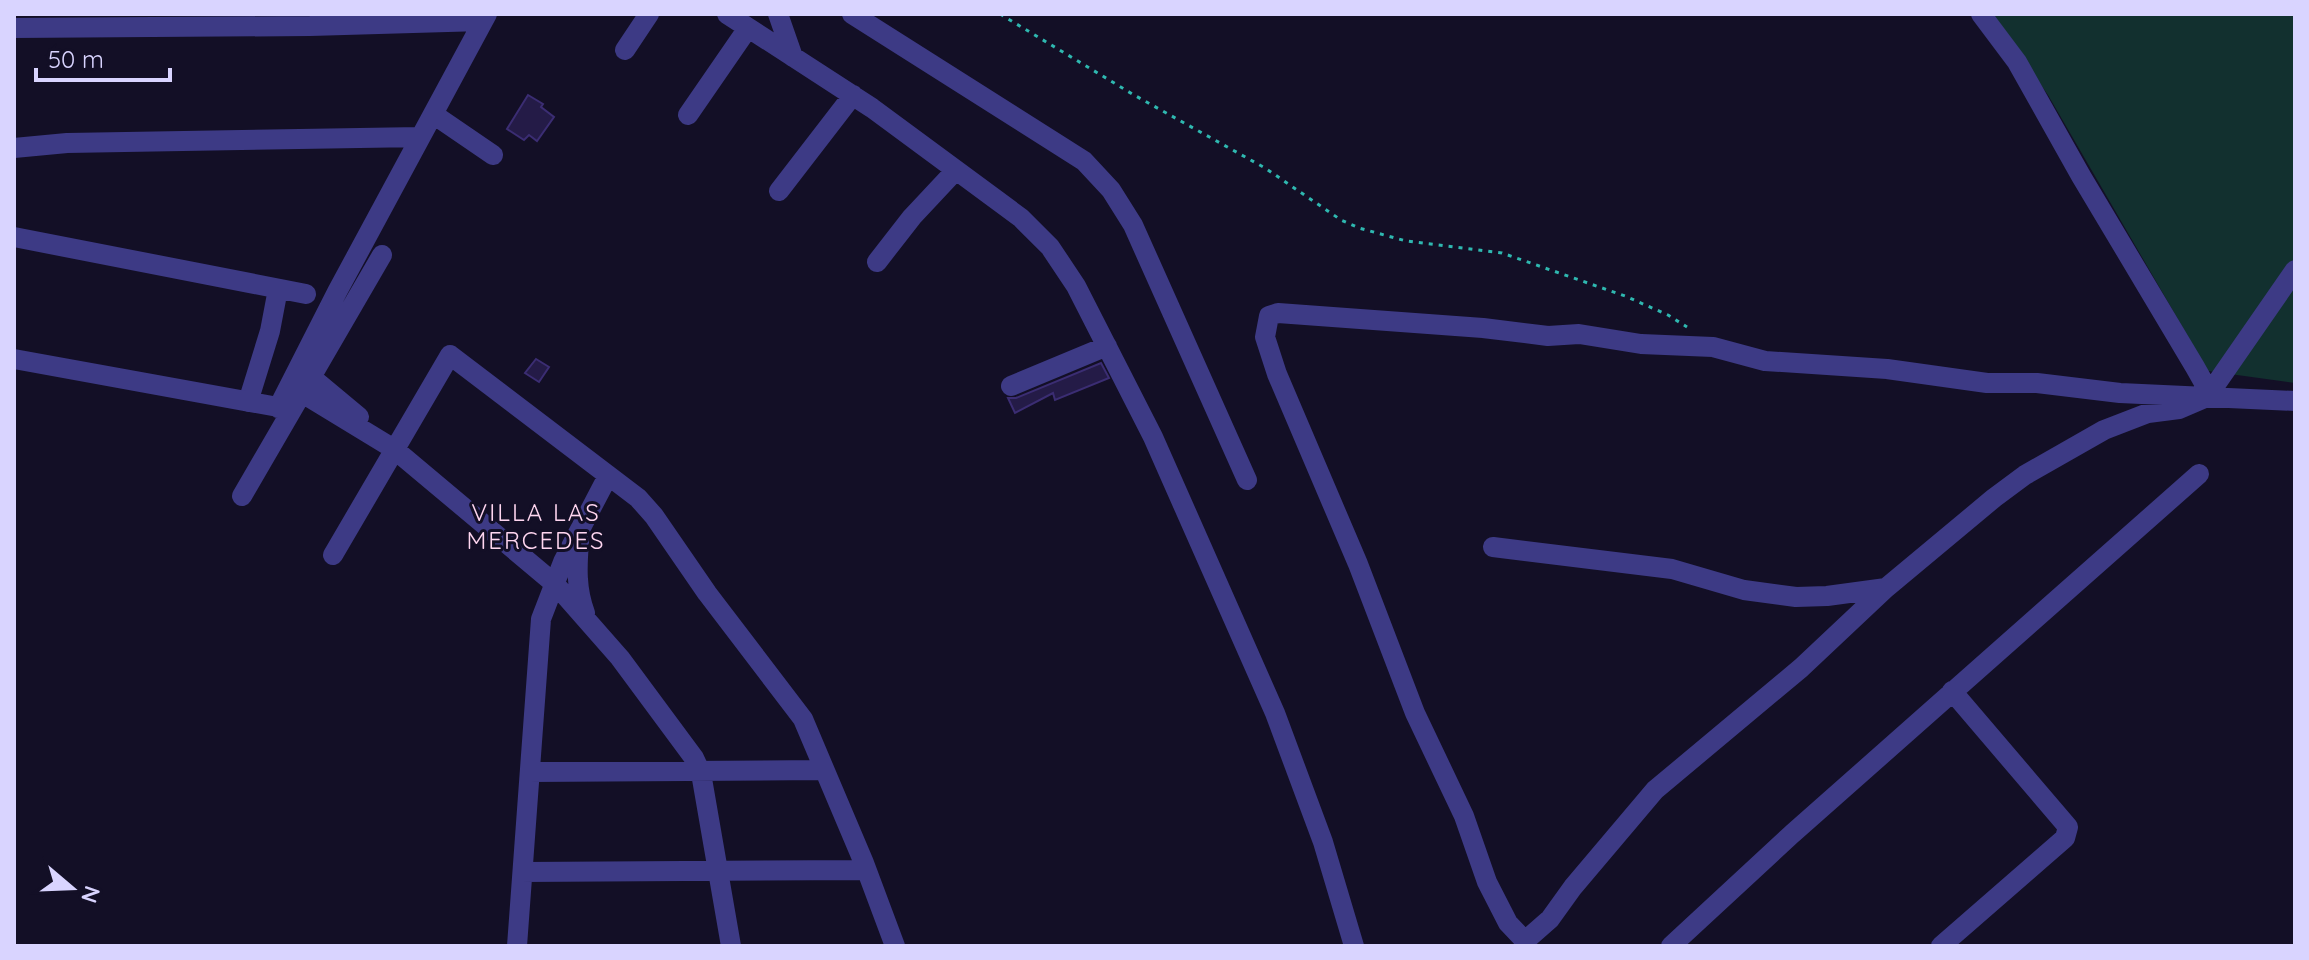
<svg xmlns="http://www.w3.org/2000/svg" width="2309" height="960" font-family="Quicksand,sans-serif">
	<rect width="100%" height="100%" fill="#130f26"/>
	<path fill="#12302f" d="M1991 14H2295V383L2208 371 2048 95Z"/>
	<path fill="#241b47" stroke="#3b2d73" stroke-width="2" d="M528 95 543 104 541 107 554 117 537 141 529 135 524 140 507 129Z
		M536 359 549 367 539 382 525 373Z
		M1101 363 1109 378 1055 400 1053 393 1015 413 1008 398H1016Z"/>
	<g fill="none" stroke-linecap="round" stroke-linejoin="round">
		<path stroke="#2fb8b0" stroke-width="3" stroke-dasharray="4 6" stroke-linecap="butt" d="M1000 14 1134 95 1265 168 1341 220 1359 228 1406 241 1502 253 1625 296 1668 315 1687 327"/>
		<path stroke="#3d3a85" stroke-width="20" d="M727 14 872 108 1021 218 1050 247 1076 286 1153 437 1275 713 1323 842 1354 946
			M778 14 793 57
			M852 14 1084 161 1111 190 1133 225 1247 480
			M1981 14 2017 62 2081 176 2195 367 2204 383 2207 397
			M14 28 310 26 482 21
			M625 50 649 14
			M433 114 493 155
			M688 115 748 28
			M14 148 67 143 420 137
			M779 191 853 95
			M14 237 306 294
			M877 262 912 217 956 170
			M2295 270 2207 397 2179 409 2148 413 2104 430 2025 475 1994 498 1886 588 1801 668 1655 790 1573 887 1550 919 1525 941 1508 923 1487 882 1464 816 1415 713 1358 564 1277 374 1265 337 1269 316 1278 313 1483 328 1548 336 1579 334 1641 344 1713 347 1765 361 1887 369 1987 383H2037L2120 393 2295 401
			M14 359 289 409
			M311 377 359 417
			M1011 386 1107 346
			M302 393 394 449 555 584 620 658 694 758 701 773 731 946
			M248 402 270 331 278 289
			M278 408 337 292 487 14
			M242 496 382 255
			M579 542C577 567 576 589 585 613
			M1493 547 1672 569 1744 590 1796 597 1827 596 1886 588
			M333 555 450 355 638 498 654 516 707 593 803 719 864 863 895 946
			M531 772 822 770
			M523 872 866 870
			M517 946 541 619 563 562 608 476
			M1671 946 1792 834 2199 474
			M1941 946 2065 838 2068 827 1952 691"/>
	</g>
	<g text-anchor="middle" stroke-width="6" stroke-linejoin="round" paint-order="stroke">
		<g font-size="24" letter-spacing="2" fill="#ffd6f0" stroke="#130f26">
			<text x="536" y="521">VILLA LAS<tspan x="536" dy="28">MERCEDES</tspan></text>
		</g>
	</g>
	<rect width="2309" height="960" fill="none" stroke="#d9d4ff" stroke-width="32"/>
	<g transform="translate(72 888) rotate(109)" stroke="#130f26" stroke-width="6" paint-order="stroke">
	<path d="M0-6L14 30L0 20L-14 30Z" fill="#d9d4ff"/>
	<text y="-12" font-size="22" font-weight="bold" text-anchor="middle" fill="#d9d4ff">N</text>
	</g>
	<path d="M36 68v12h134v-12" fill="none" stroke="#d9d4ff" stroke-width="4"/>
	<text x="48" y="68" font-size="24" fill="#d9d4ff" stroke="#130f26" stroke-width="6" paint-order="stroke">50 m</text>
</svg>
